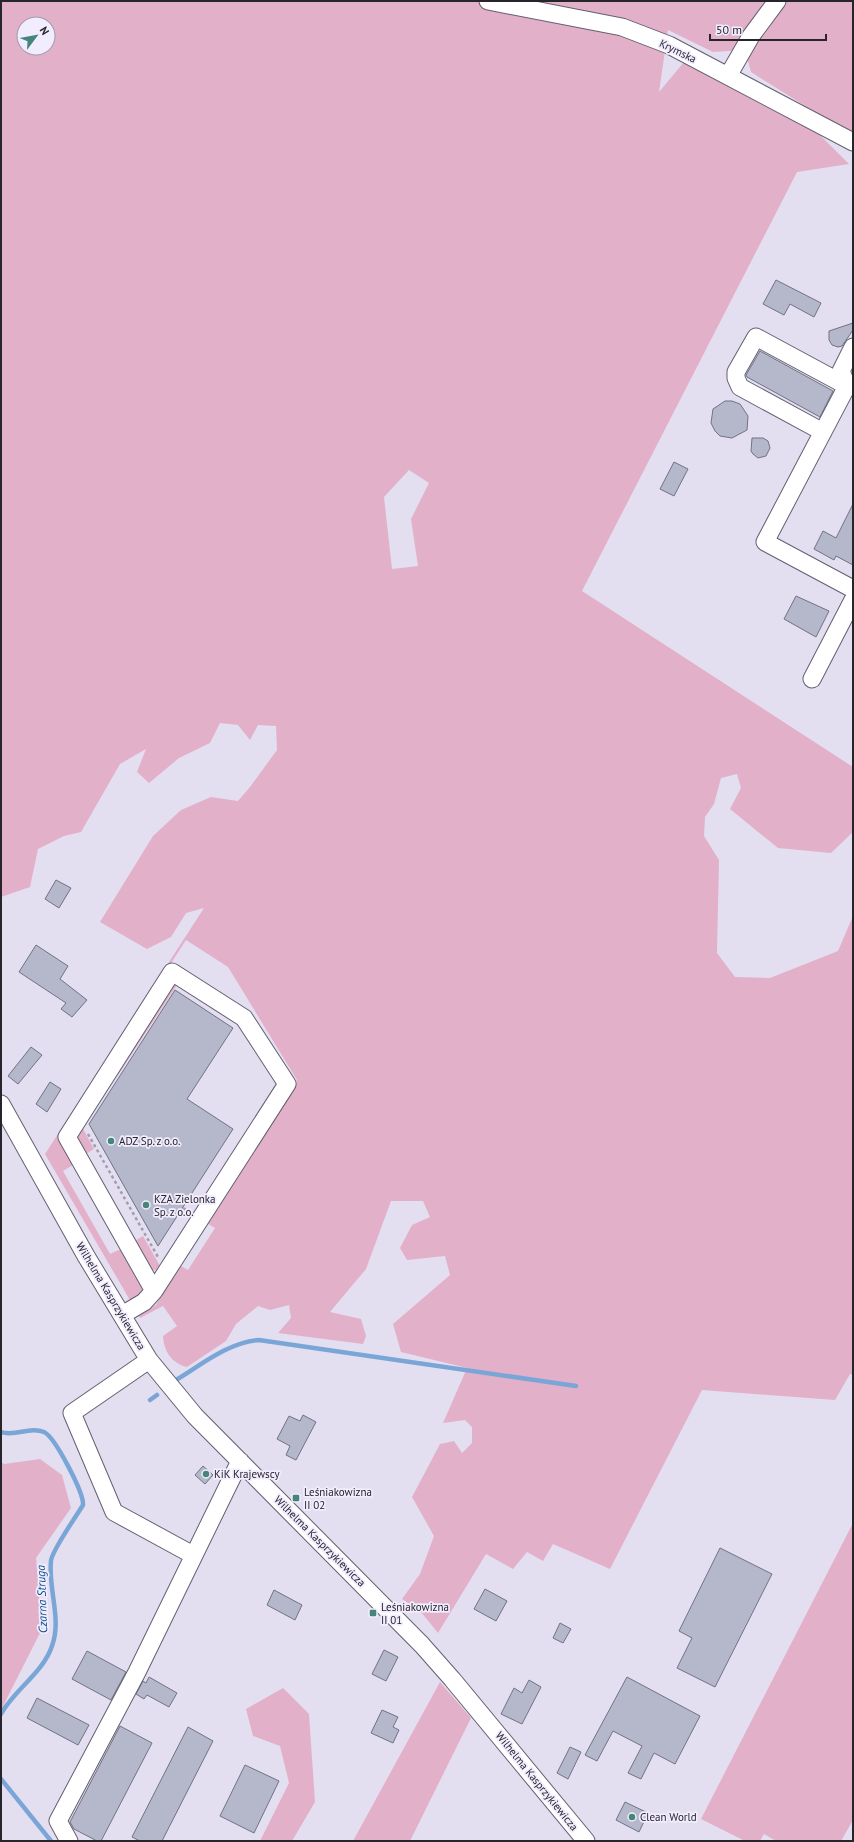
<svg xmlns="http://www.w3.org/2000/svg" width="854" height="1842" font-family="'PT Sans',sans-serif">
	<rect width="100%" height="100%" fill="#e4def1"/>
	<path fill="#e3b0ca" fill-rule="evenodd" d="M1 1H853V133L839 127 751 72 745 50 713 52 668 30 659 92 684 62 815 130 849 164 797 172 582 591 853 767V832L831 853 778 848 730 809 741 788 737 774 721 778 714 804 705 817 704 836 719 860 717 953 735 977 770 978 838 951 853 916V1375L850 1374 835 1400 702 1390 610 1569 553 1544 543 1561 527 1552 513 1569 486 1554 438 1633 421 1612 402 1599 420 1574 434 1536 412 1497 440 1444 454 1441 462 1453 472 1443V1427L465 1420 443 1423 467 1368 401 1352 393 1324 450 1275 445 1256 407 1260 400 1248 412 1225 430 1217 423 1201H391L366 1269 330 1312 361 1319 366 1336 363 1344 278 1333 291 1318 289 1305 270 1310 258 1306 236 1324 226 1341 187 1367C171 1363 164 1351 163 1336L177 1326 163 1306 140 1318 139 1316 156 1305 181 1266 188 1270 215 1228 205 1222 297 1080 228 967 186 940 58 1138 73 1165 63 1171 110 1254 121 1249 143 1287 142 1293 131 1302 45 1154 204 908 186 913 171 937 147 949 100 922 153 836 181 810 211 797 238 801 250 787 277 750 276 726 258 725 250 740 238 725 220 723 210 743 179 758 149 783 137 772 146 749 120 764 81 832 64 836 38 849 30 887 1 897ZM24 24H48V48H24ZM409 470 429 483 411 519 418 566 392 569 384 497Z
		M173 983 177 985 118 1075 117 1074 85 1125 82 1119Z
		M80 1123 94 1149 84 1155 75 1139Z
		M143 1236 160 1266 156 1270H150L133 1242Z
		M40 1459 62 1475 71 1508 36 1558 42 1629 1 1710V1462L4 1464Z
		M853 1523V1820L841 1841H776L764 1834 760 1841H745L701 1819Z
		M440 1682 471 1718 410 1841H353Z
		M283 1688 309 1714 315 1802 292 1841H260L289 1783 280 1746 253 1736 246 1709Z"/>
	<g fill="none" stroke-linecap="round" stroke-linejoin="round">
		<path stroke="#7aa6d7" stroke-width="4.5" d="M176 1380C201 1365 229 1342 259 1340L576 1386
			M150 1400 157 1395
			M1 1432C15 1437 30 1426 44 1432 55 1437 84 1493 83 1505 77 1515 51 1552 51 1561 48 1589 62 1619 52 1646 43 1673 14 1690 1 1714
			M1 1779 51 1841"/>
	</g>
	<path fill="#b4b8ca" stroke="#6f7384" d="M776 280 821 303 814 317 790 304 784 315 763 304Z
		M853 323V330L842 346 838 347 832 345 829 340V331Z
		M760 351 833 391 820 417 747 377 746 375Z
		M725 401H732L740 404 748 416 747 430 732 438 720 436 715 431 711 423 713 409Z
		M752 438H763L768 441 770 448 766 456 758 458 753 454 751 451Z
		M674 462 688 469 674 496 660 489Z
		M853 504V565L836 556 834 560 814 549 823 531 836 538Z
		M796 596 829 611 816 637 784 619Z
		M56 880 71 888 59 908 45 899Z
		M36 945 68 966 60 979 87 1000 72 1017 61 1009 66 1003 19 972Z
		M175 990 233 1028 187 1099 233 1129 158 1246 89 1124Z
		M31 1047 42 1055 18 1084 8 1076Z
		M50 1082 61 1089 47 1112 36 1104Z
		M303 1415 316 1422 296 1460 286 1455 290 1446 277 1439 289 1416 300 1421Z
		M203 1466 213 1475 205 1484 195 1475Z
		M720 1548 772 1574 715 1687 677 1668 692 1638 679 1631Z
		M485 1589 507 1601 496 1621 474 1609Z
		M274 1590 302 1605 295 1620 267 1605Z
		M560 1623 571 1629 563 1643 553 1638Z
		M384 1650 398 1657 386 1681 372 1674Z
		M87 1651 126 1672 111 1700 72 1679Z
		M149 1677 177 1693 169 1707 147 1695 144 1699 136 1694 143 1681 146 1683Z
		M627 1677 700 1716 675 1764 654 1753 641 1779 628 1773 642 1746 613 1731 597 1761 585 1755Z
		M529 1680 541 1687 522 1724 501 1714 514 1688 522 1693Z
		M37 1698 89 1725 78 1745 27 1718Z
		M382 1710 398 1717 393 1727 399 1730 393 1743 371 1733Z
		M120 1726 152 1743 101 1841H97L74 1829 70 1822Z
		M188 1727 213 1741 162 1841H140L132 1837Z
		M570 1747 581 1752 568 1779 557 1773Z
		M245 1765 279 1781 254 1833 220 1816Z
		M625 1802 648 1813 639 1832 616 1820Z"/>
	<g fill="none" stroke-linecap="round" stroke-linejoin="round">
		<g stroke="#645f6f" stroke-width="19">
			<path id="minor" d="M488 1 622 27 669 45 853 142
				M728 76 751 36 777 1
				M853 347 841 371 847 386 765 542 853 589
				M823 432 740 387 736 378V372L756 337 847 386
				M812 679 853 600
				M172 972 244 1018 287 1084 154 1291 67 1137Z
				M1 1104 86 1256 149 1360 195 1416 422 1645 452 1679 586 1841
				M122 1315 144 1302 154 1291
				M149 1360 72 1413 114 1512 193 1555
				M69 1841 58 1821 137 1672 240 1461"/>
		</g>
		<path stroke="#a39ead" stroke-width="2.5" stroke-dasharray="3 3" stroke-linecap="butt" d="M88 1134 158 1257
			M183 1208 188 1211"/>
		<use href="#minor" stroke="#fff" stroke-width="17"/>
	</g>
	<g fill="#44877a" stroke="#f1ecfe" stroke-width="1.5">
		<circle cx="111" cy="1141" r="4"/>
		<circle cx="146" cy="1205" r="4"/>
		<circle cx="206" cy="1474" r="4"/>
		<rect x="292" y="1494" width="8" height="8" rx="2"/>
		<rect x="369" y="1609" width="8" height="8" rx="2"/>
		<circle cx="632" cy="1817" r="4"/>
	</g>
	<g text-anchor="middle" stroke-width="3.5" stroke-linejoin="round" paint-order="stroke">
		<g font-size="11" fill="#27252c" stroke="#f1ecfe">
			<text transform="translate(678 51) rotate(26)" y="4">Krymska</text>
			<text transform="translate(111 1296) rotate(59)" y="4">Wilhelma Kasprzykiewicza</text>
			<text transform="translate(320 1541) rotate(45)" y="4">Wilhelma Kasprzykiewicza</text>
			<text transform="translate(537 1781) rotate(51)" y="4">Wilhelma Kasprzykiewicza</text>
		</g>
		<g font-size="11" fill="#27252c" stroke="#f1ecfe" text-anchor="start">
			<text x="119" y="1145">ADZ Sp. z o.o.</text>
			<text x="154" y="1203">KZA Zielonka<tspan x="154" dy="13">Sp. z o.o.</tspan></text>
			<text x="214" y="1478">KiK Krajewscy</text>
			<text x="304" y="1496">Leśniakowizna<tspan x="304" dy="13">II 02</tspan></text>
			<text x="381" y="1611">Leśniakowizna<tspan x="381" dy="13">II 01</tspan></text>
			<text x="640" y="1821">Clean World</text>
		</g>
		<g font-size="12" font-style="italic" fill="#0b508b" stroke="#f1ecfe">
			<text transform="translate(42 1599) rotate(-92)" y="4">Czarna Struga</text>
		</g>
	</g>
	<rect width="854" height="1842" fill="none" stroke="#27252c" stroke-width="4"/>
	<g transform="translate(36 36) rotate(58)"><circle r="19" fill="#f1ecfe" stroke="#a09caa"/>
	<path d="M0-3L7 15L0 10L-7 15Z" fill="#44877a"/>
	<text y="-6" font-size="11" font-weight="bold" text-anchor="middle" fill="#27252c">N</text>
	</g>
	<path d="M710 34v6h116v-6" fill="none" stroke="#27252c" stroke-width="2"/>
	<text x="716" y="34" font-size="12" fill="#27252c" stroke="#f1ecfe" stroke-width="3" paint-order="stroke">50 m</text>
</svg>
